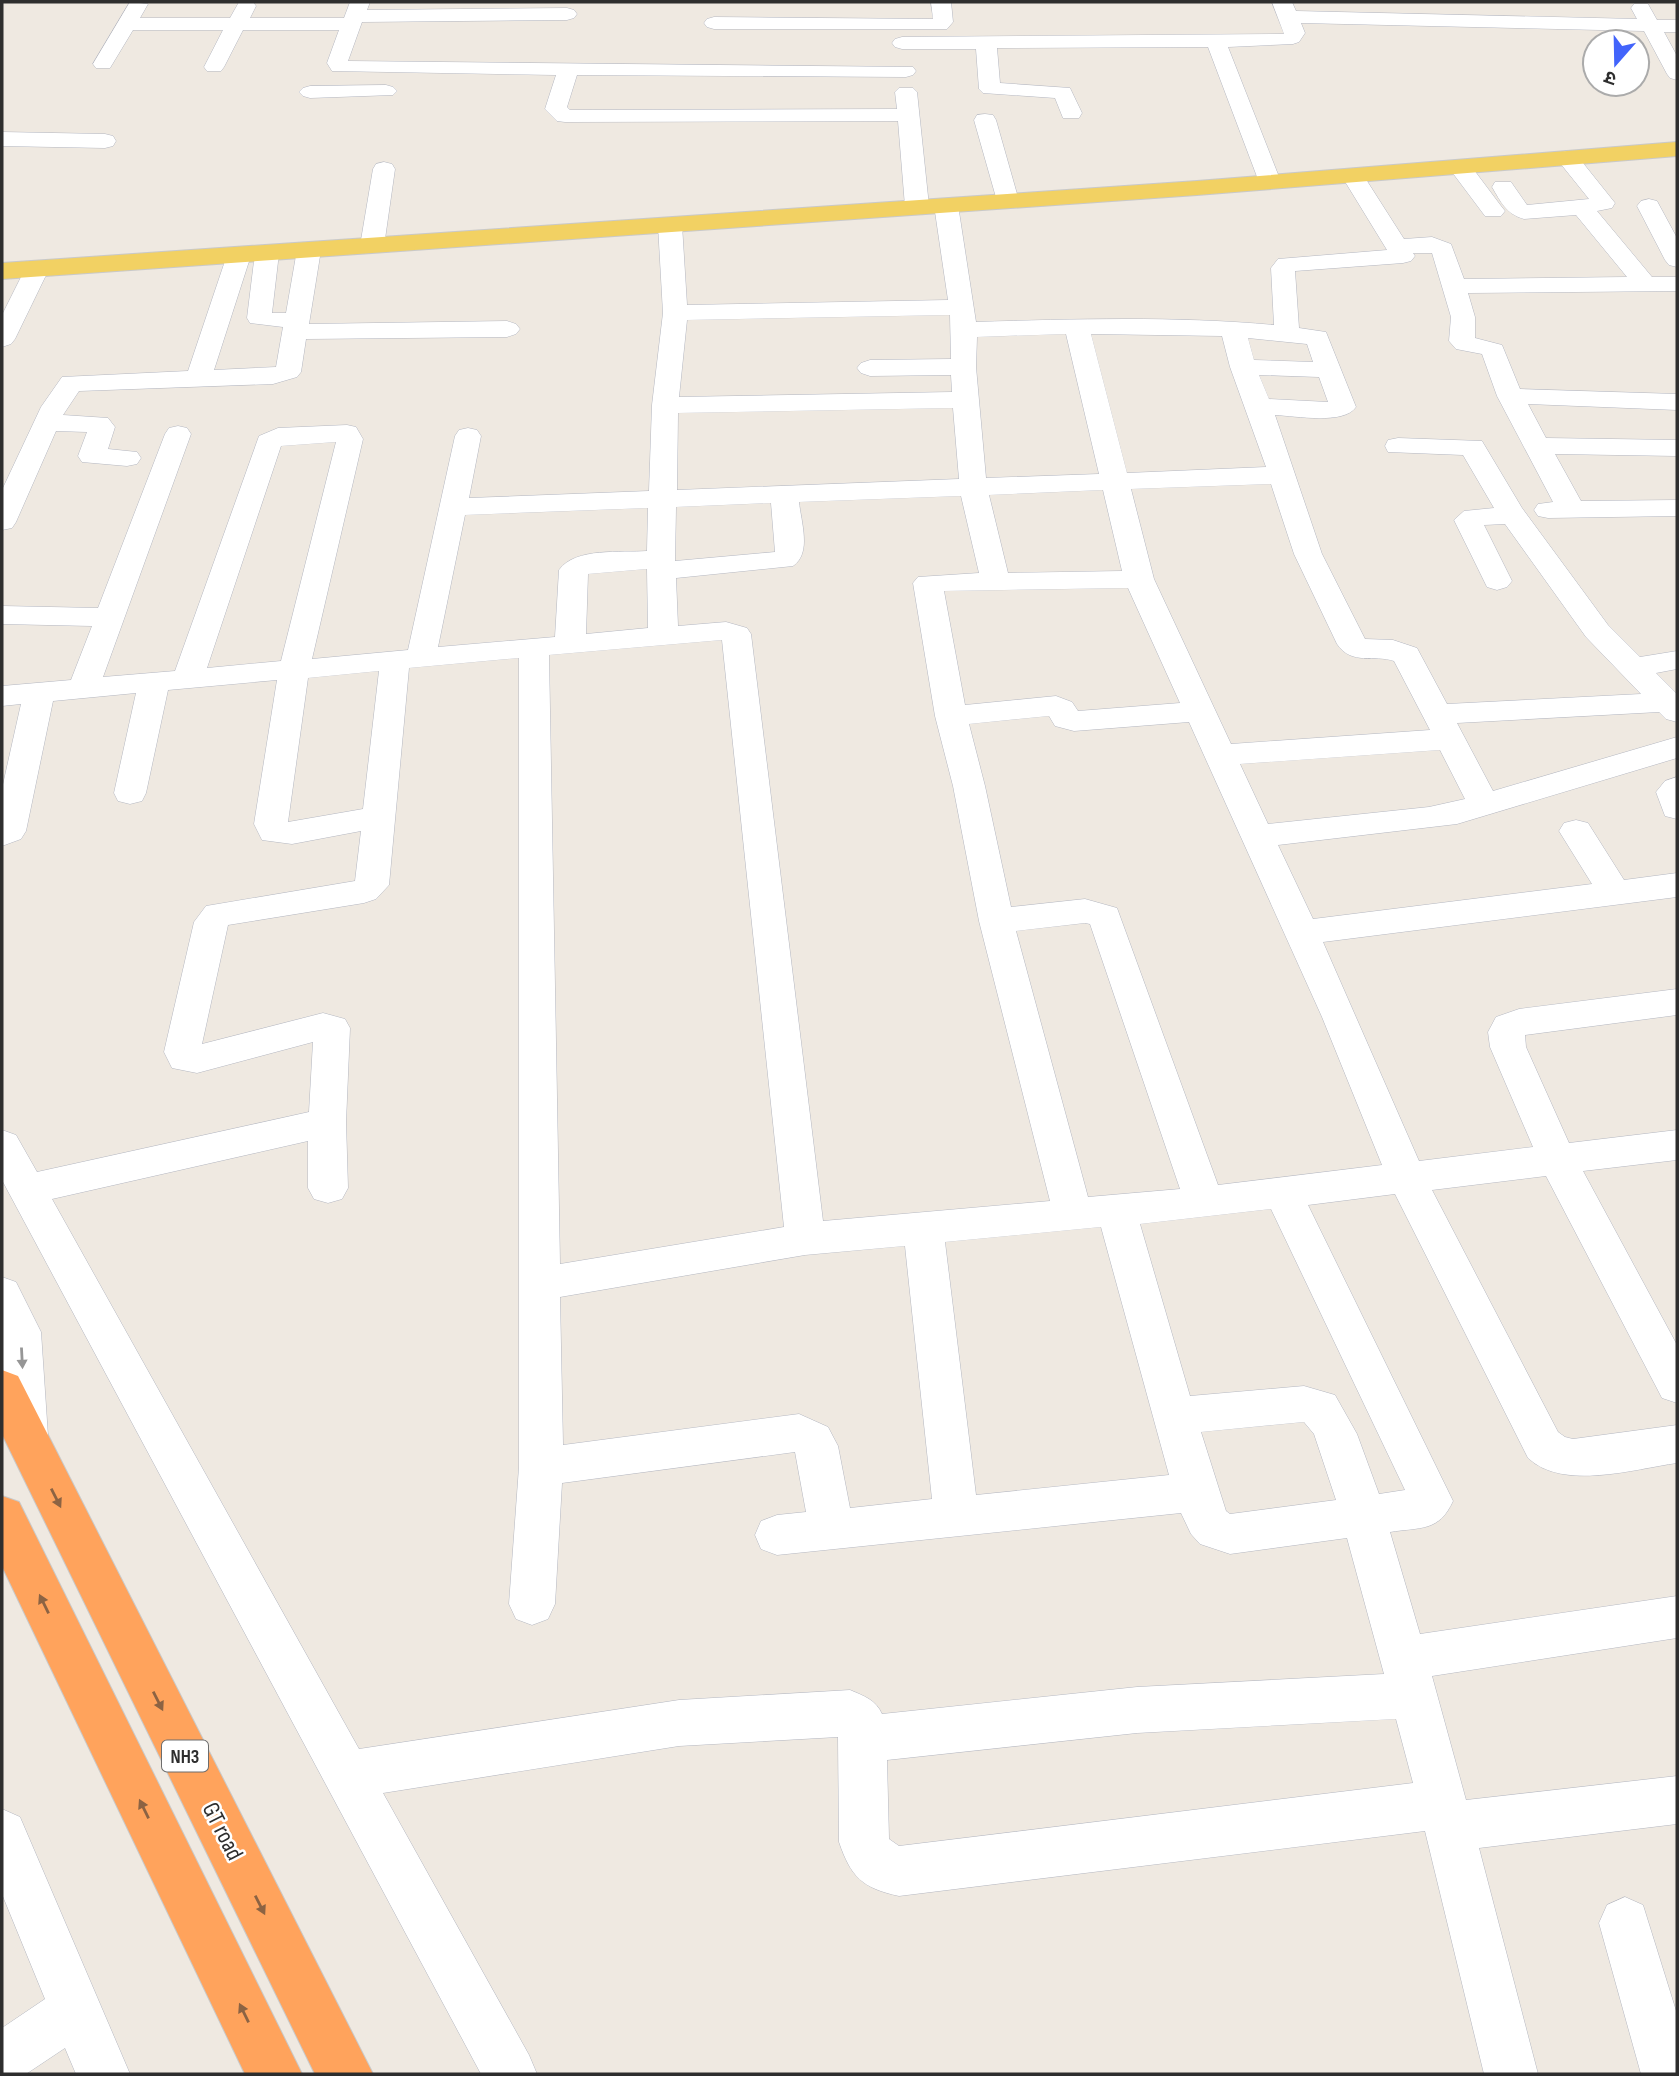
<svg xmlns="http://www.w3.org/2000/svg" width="1679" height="2076" font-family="'Sofia Sans Condensed','Noto Sans Devanagari',sans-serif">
	<rect width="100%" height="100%" fill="#efe9e1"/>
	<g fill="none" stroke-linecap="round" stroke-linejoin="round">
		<g stroke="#b4b7c1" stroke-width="1">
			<path id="minor" d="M130 2 148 4 140 18H230L239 2H253L256 6 250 18H344L350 2H370L367 10 567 8 574 10 577 14 574 18 567 20 362 22 348 61 913 67 916 71 913 75 906 77 577 75 567 107 570 110 897 109 895 92 899 88H913L917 92 929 206 925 211H909L905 206 898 121 565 122 557 121 545 109 556 75 332 71 327 63 339 30H243L224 67 221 71H207L204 67 223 30H133L110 68H96L93 64Z
				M931 2H951L953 22 947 29H714L707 27 704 23 707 19 714 17 933 19Z
				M1272 2H1292L1296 11 1637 19 1631 8 1634 4H1648L1657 20H1677V32H1664L1677 56V80L1670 78 1667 74 1644 31 1301 23 1305 33 1299 42 1293 44 1228 47 1281 182 1278 187H1262L1259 182 1208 47 997 48 1000 83 1070 88 1082 113 1079 118H1063L1055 98 983 93 979 89 976 49H902L895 47 892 43 895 39 902 37 1284 34Z
				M386 85 393 87 397 91 393 95 310 98 303 96 299 92 303 88 310 86Z
				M985 114 993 115 996 120 1019 201 1016 206H1000L997 201 974 120 977 115Z
				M2 132 105 134 113 136 116 141 113 146 105 148 2 146Z
				M1567 151 1575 153 1615 203 1612 208 1597 211 1652 277H1677V291L1468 293 1475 317V338L1502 345 1520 389 1677 394V410L1528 404 1546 438 1677 440V456L1555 454 1581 501 1677 500V516L1548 518 1538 516 1534 510 1538 504 1553 502 1497 396 1482 354 1456 349 1449 341 1451 317 1432 253H1413L1415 256 1411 261 1403 263 1295 271 1299 328 1326 332 1356 407C1344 425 1296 416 1275 415L1322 554 1365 639 1393 640 1417 648 1447 704 1641 694 1586 637 1505 524 1484 525 1512 581 1507 587 1497 590 1487 587 1454 520 1464 511 1494 508 1463 455 1388 452 1385 446 1388 440 1398 438 1482 441 1522 508 1608 625 1640 657 1677 651V669L1656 673 1677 694V722L1666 719 1659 712 1457 723 1493 791 1677 737V758L1457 824 1278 845 1313 919 1592 884 1559 831 1564 823 1576 820 1588 823 1624 880 1677 873V897L1323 942 1419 1161 1533 1147 1490 1047 1488 1032 1496 1017 1519 1009 1677 989V1015L1525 1035 1526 1047 1569 1143 1677 1130V1160L1583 1171 1677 1345V1403L1662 1398 1546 1176 1432 1190 1558 1432 1565 1437 1573 1439 1677 1425V1463C1634 1469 1563 1491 1528 1458L1395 1194 1308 1205 1453 1501C1439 1532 1421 1527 1390 1532L1420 1634 1677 1596V1638L1432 1676 1466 1800 1677 1776V1824L1479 1848 1538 2074H1484L1425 1831 899 1896C862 1888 851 1877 839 1842L838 1737 679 1746 383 1793 529 2055 537 2074H481L2 1180V1130L16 1135 37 1172 309 1112 313 1042 197 1073 172 1068 164 1052 194 922 206 906 355 881 361 831 292 844 262 840 254 824 277 680 168 690 146 793 142 801 130 804 118 801 114 793 136 693 53 701 26 831 21 839 2 846V789L21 704 2 706V686L71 680 92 626 2 624V606L98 608 165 434 169 428 178 426 187 428 191 434 103 677 175 671 259 436 278 428 347 425 356 427 363 439 312 659 408 650 455 436 459 430 468 428 477 430 481 436 469 498 649 491 652 405 663 313 658 225 662 220H678L682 225 687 305 948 300 934 205 938 200H954L958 205 976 322C1075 319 1175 316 1274 325L1271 268 1278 259 1387 250 1341 175 1344 170H1360L1404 239 1432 237 1451 244 1464 279 1627 277 1576 215 1524 219C1506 214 1501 202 1492 187L1495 182H1511L1527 205 1589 199 1556 158 1559 153ZM950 315 951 359 870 360 861 363 857 368 861 373 870 376 951 375 952 392 679 397 687 320ZM1066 334 1099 474 986 478 976 367 977 337ZM1091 334 1222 336 1230 367 1266 467 1127 473ZM1248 338 1307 344 1313 362 1254 360ZM1259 375 1319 377 1328 402 1269 399ZM953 408 959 479 677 490 678 413ZM336 442 281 661 207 668 281 446ZM1271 484 1294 554 1337 644C1352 666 1374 654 1394 661L1430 730 1231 744 1154 579 1131 489ZM1103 490 1122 571 1008 573 989 495ZM961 496 979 573 918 577 913 583 935 716 953 786 979 921 1050 1201 823 1221 751 634 747 628 726 622 678 626 676 578 793 566C812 553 801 522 799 502ZM771 503 775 552 675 561 676 507ZM648 508 647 551C622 553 575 547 559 570L555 637 438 647 465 515ZM647 569 648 628 586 634 588 574ZM1128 588 1180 703 1078 711 1072 702 1056 696 965 705 944 591ZM722 640 784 1227 560 1264 549 655ZM519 658V1467L509 1604 516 1619 532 1625 548 1619 555 1604 562 1483 795 1452 806 1512 777 1515 761 1521 755 1535 761 1549 777 1555 1181 1513 1191 1534 1200 1544 1230 1554 1347 1538 1384 1674 1137 1687 882 1714C876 1700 864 1696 850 1690L679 1700 359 1749 52 1199 308 1141V1188L314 1199 328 1203 342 1199 348 1188 346 1122 350 1028 345 1019 323 1013 202 1044 228 925 364 903 376 899 389 885 409 668ZM379 671 363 809 288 822 308 678ZM1049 716 1055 726 1074 731 1189 722 1322 1017 1382 1165 1218 1185 1117 908 1085 899 1011 907 985 786 969 724ZM1440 750 1465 799 1429 807 1268 824 1240 764ZM1085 923 1090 924 1180 1189 1088 1197 1016 931ZM1271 1209 1405 1490 1379 1494 1357 1434 1335 1395 1304 1386 1190 1396 1140 1224ZM1101 1227 1169 1475 976 1495 945 1242ZM905 1246 932 1499 850 1508 838 1446 828 1427 799 1414 563 1445 560 1297 805 1255ZM1304 1422 1314 1434 1336 1500 1230 1514 1226 1511 1201 1432ZM1396 1719 1413 1783 899 1846 889 1839 887 1760 1137 1733Z
				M1460 160 1468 162 1501 206 1505 211 1501 216H1485L1452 172 1449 167 1452 162Z
				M384 162 392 164 395 169 384 246 380 251H364L360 246 373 169 376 164Z
				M1649 199 1657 201 1677 238V267L1669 265 1665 260 1637 206 1641 201Z
				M309 243 317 245 321 250 309 324 507 321 516 324 520 329 516 334 507 337 306 339 301 372 297 377 273 384 79 391 63 415 108 418 115 427 108 449 137 452 141 458 137 464 127 466 82 462 78 456 87 432 56 431 16 522 12 528 2 530V490L41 407 62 377 188 371 227 255 231 250H247L251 255 214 370 276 367 283 327 250 323 247 318 255 253 259 248H275L279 253 272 313H286L297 250 301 245Z
				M37 262 46 264 49 269 15 339 11 344 2 347V315L25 269 28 264Z
				M1677 777V819L1665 816 1656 792 1665 781Z
				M2 1277 16 1282 41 1332 48 1436 41 1449 26 1455 11 1449 4 1436Z
				M2 1809 20 1817 130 2074H76L65 2048 26 2074H2V2028L45 1999 2 1894Z
				M1625 1897 1643 1905 1677 2014V2074H1641L1599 1923 1607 1905Z"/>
		</g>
		<g stroke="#c9c9c9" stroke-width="2">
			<path id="major" d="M1677 142V156L1197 195 2 279V263L1197 181Z"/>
		</g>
		<g stroke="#c9c9c9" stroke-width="2">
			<path id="highway" d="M2 1370 18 1376 373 2074H315L2 1434Z
				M2 1496 19 1502 302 2074H245L2 1566Z"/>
		</g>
		<use href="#minor" fill="#fff" fill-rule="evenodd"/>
		<use href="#major" fill="#f2d163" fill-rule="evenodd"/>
		<use href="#highway" fill="#ffa35c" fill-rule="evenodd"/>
	</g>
	<defs><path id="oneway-solid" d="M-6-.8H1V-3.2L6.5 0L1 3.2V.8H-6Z" transform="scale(1.75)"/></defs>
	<use fill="#969696" href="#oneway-solid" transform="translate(22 1358) rotate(87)"/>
	<g fill="#8c6343">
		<use href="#oneway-solid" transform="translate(56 1498) rotate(63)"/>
		<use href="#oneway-solid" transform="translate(44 1604) rotate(-116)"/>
		<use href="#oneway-solid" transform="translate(158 1701) rotate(63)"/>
		<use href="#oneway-solid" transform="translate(144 1809) rotate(-116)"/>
		<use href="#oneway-solid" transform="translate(260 1905) rotate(63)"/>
		<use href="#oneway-solid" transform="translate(244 2013) rotate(-116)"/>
	</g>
	<g text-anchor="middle" stroke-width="5" stroke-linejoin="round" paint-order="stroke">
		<rect fill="#fff" stroke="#6d6d6d" stroke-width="2" x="162" y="1740.5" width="46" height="31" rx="5"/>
		<g font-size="19" font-weight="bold" fill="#2e2e2e">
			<text x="185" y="1763">NH3</text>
		</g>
		<g font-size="24" fill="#2e2e2e" stroke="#fff">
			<text transform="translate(223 1831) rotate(63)" y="8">GT road</text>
		</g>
	</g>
	<rect width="1679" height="2076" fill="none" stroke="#2e2e2e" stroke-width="7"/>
	<g transform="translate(1616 63) rotate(200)"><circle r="33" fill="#ffffff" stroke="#ababab" stroke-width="2"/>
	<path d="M0-5L12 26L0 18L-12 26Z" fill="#4264fb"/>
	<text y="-10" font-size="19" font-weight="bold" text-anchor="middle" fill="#2e2e2e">उ</text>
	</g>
</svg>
